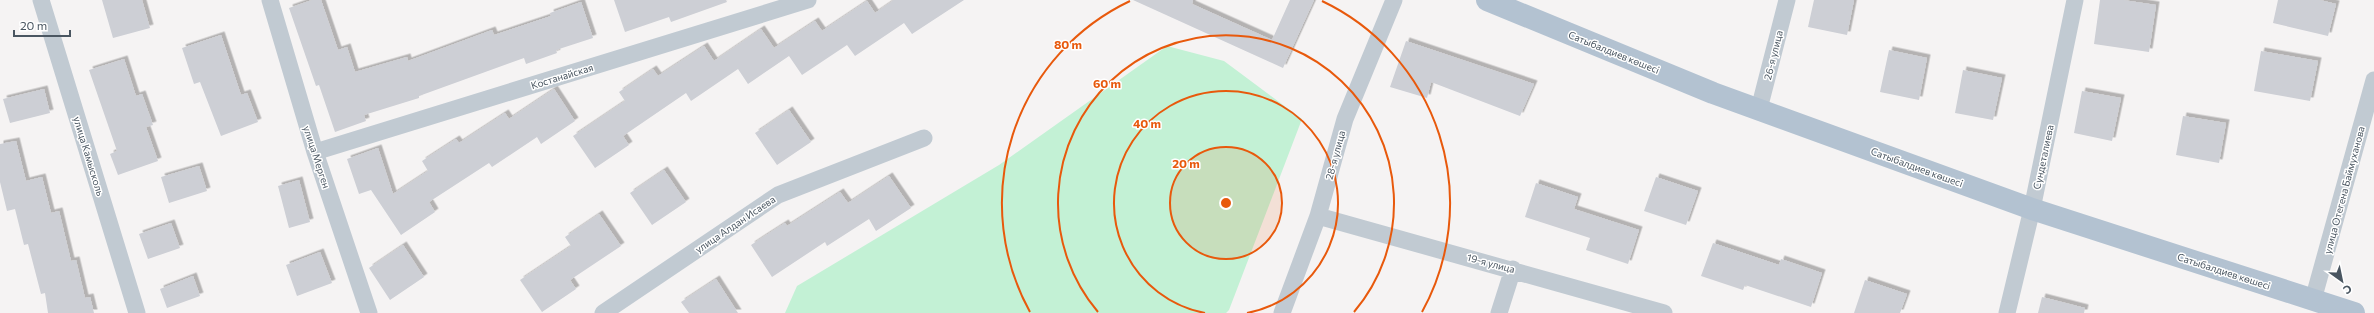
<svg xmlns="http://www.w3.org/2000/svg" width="2374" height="313" font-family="Commissioner,sans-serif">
	<defs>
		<filter id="shadow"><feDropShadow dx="3.5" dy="-3.5" stdDeviation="0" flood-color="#0004"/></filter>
	</defs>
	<rect width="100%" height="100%" fill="#f5f3f3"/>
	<path fill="#c3f1d5" d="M1167 46 1224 61 1302 119 1229 310 1226 313H785L797 286 999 165Z"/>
	<path fill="#cdcfd5" filter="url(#shadow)" d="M102 0H142L150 28 113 38Z
		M312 0H321L338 50 347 47 355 72 407 57 408 61 492 30 494 35 551 16 550 13 581 2 593 38 556 50 557 53 526 64 524 58 419 96V98L364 115 366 121 335 132 319 85 316 86 289 8Z
		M614 0H726L727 2 671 22 669 17 625 32Z
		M894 0H964L912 34 904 23 855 56 847 45 802 75 789 56 748 84 738 69 691 101 686 93 623 136 629 145 595 168 573 136 625 101 619 92 653 69 658 76 704 46 714 61 761 29 774 48 815 21 822 31 867 1 875 13Z
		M1133 0H1193L1192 4 1272 40 1290 0H1314L1283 68Z
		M1814 0H1854L1847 35 1808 27Z
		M2100 0H2123L2156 5 2149 52 2094 44Z
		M2278 0H2320L2336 4 2328 36 2273 23Z
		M221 35 241 95 247 93 258 122 221 136 200 82 194 84 182 48Z
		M1406 41 1534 84 1520 116 1431 82 1427 98 1390 87Z
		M1889 50 1927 58 1919 100 1880 92Z
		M2261 51 2318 61 2310 101 2254 91Z
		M124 59 136 96 142 94 153 125 146 127 158 161 118 175 110 154 117 151 89 70Z
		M1963 70 2002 78 1993 120 1955 113Z
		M44 89 50 113 10 123 3 99Z
		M554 89 575 121 541 144 537 137 492 167 489 163 429 202 435 212 401 235 371 190 359 194 347 159 378 148 393 194 428 171 422 161 456 139 459 143 505 113 509 119Z
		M2082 91 2121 98 2112 141 2074 133Z
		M789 110 811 142 777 165 755 133Z
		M2183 116 2226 123 2219 163 2176 155Z
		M16 141 26 181 42 177 51 213 59 211 71 261 76 260 85 298 90 297 94 313H48L45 293 41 294 28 244 24 245 15 209 7 211 0 182V144Z
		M199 166 207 191 169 203 161 177Z
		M664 170 686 202 652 225 630 193Z
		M889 176 911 208 876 231 869 219 827 246 825 242 772 277 751 245 785 223 787 226 840 192 848 203Z
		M1656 177 1698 191 1686 225 1644 211Z
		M299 180 310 222 289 228 278 186Z
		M1536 183 1578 197 1574 209 1639 230 1628 264 1586 250 1590 238 1525 217Z
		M599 214 621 246 570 280 576 289 542 312 520 280 571 246 565 237Z
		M171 223 180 248 148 259 139 234Z
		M1713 243 1779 265 1781 259 1822 273 1811 307 1745 285 1743 290 1701 276Z
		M403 245 424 277 390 300 369 268Z
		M320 252 332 283 297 296 286 265Z
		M193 276 200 296 167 308 160 289Z
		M716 279 738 313H689L681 302Z
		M1865 280 1907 294 1900 313H1854Z
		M2042 297 2085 308 2084 313H2038Z"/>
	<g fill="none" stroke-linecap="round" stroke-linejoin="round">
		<path stroke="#c1cad2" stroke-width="17" d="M41 0 137 313
			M270 0 315 152 369 313
			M1759 109 1787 0
			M315 152 808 0
			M1318 216 1664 313
			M2313 300 2374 80
			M603 313 778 195 924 138
			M1282 313 1318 216 1345 119 1394 0
			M1499 313 1513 269
			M2007 313 2032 209 2075 0"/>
		<path stroke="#b3c2d1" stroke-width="22" d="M1487 0 1713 93 2032 209 2354 313"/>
	</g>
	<circle cx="1226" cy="203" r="56" fill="#e8590c" fill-opacity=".12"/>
	<g fill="none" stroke="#e8590c" stroke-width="2">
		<circle cx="1226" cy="203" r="56"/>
		<path d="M1205 313A112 112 0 1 1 1247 313"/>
		<path d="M1098 312A168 168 0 1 1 1354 312"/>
		<path d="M1030 312A224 224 0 0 1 1130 1M1322 1A224 224 0 0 1 1422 312"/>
	</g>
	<g text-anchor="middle" stroke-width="3" stroke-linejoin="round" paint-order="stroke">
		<g font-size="10" fill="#4a5661" stroke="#fff">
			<text transform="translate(1614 52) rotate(22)" y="4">Сатыбалдиев көшесі</text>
			<text transform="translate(1773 55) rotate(-76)" y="4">26-я улица</text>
			<text transform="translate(562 76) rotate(-17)" y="4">Костанайская</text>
			<text transform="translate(1335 155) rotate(-75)" y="4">28-я улица</text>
			<text transform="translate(89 156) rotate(73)" y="4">улица Камысколь</text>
			<text transform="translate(317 157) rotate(72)" y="4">улица Мерген</text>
			<text transform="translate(2043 157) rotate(-78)" y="4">Сундеталиева</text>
			<text transform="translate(1917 167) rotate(20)" y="4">Сатыбалдиев көшесі</text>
			<text transform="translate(2344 190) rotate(-75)" y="4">улица Отегена Баймуханова</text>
			<text transform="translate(735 224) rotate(-34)" y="4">улица Алдан Исаева</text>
			<text transform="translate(1491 263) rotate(15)" y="4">19-я улица</text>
			<text transform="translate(2224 271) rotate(18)" y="4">Сатыбалдиев көшесі</text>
		</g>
	</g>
	<circle cx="1226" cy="203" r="6" fill="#e8590c" stroke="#fff" stroke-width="2"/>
	<g font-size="12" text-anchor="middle" font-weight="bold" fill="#e8590c" stroke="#fff" stroke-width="3" stroke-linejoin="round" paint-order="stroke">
		<text x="1068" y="49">80 m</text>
		<text x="1107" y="88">60 m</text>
		<text x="1147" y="128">40 m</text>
		<text x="1186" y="168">20 m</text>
	</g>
	<g transform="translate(2342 281) rotate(147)" stroke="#ffffff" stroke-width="3" paint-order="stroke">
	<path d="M0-3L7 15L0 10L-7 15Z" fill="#4a5661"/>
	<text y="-6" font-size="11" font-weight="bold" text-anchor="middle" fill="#4a5661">С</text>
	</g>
	<path d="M14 30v6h56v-6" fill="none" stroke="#4a5661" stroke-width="2"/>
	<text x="20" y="30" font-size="12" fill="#4a5661" stroke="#ffffff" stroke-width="3" paint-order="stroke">20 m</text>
</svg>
